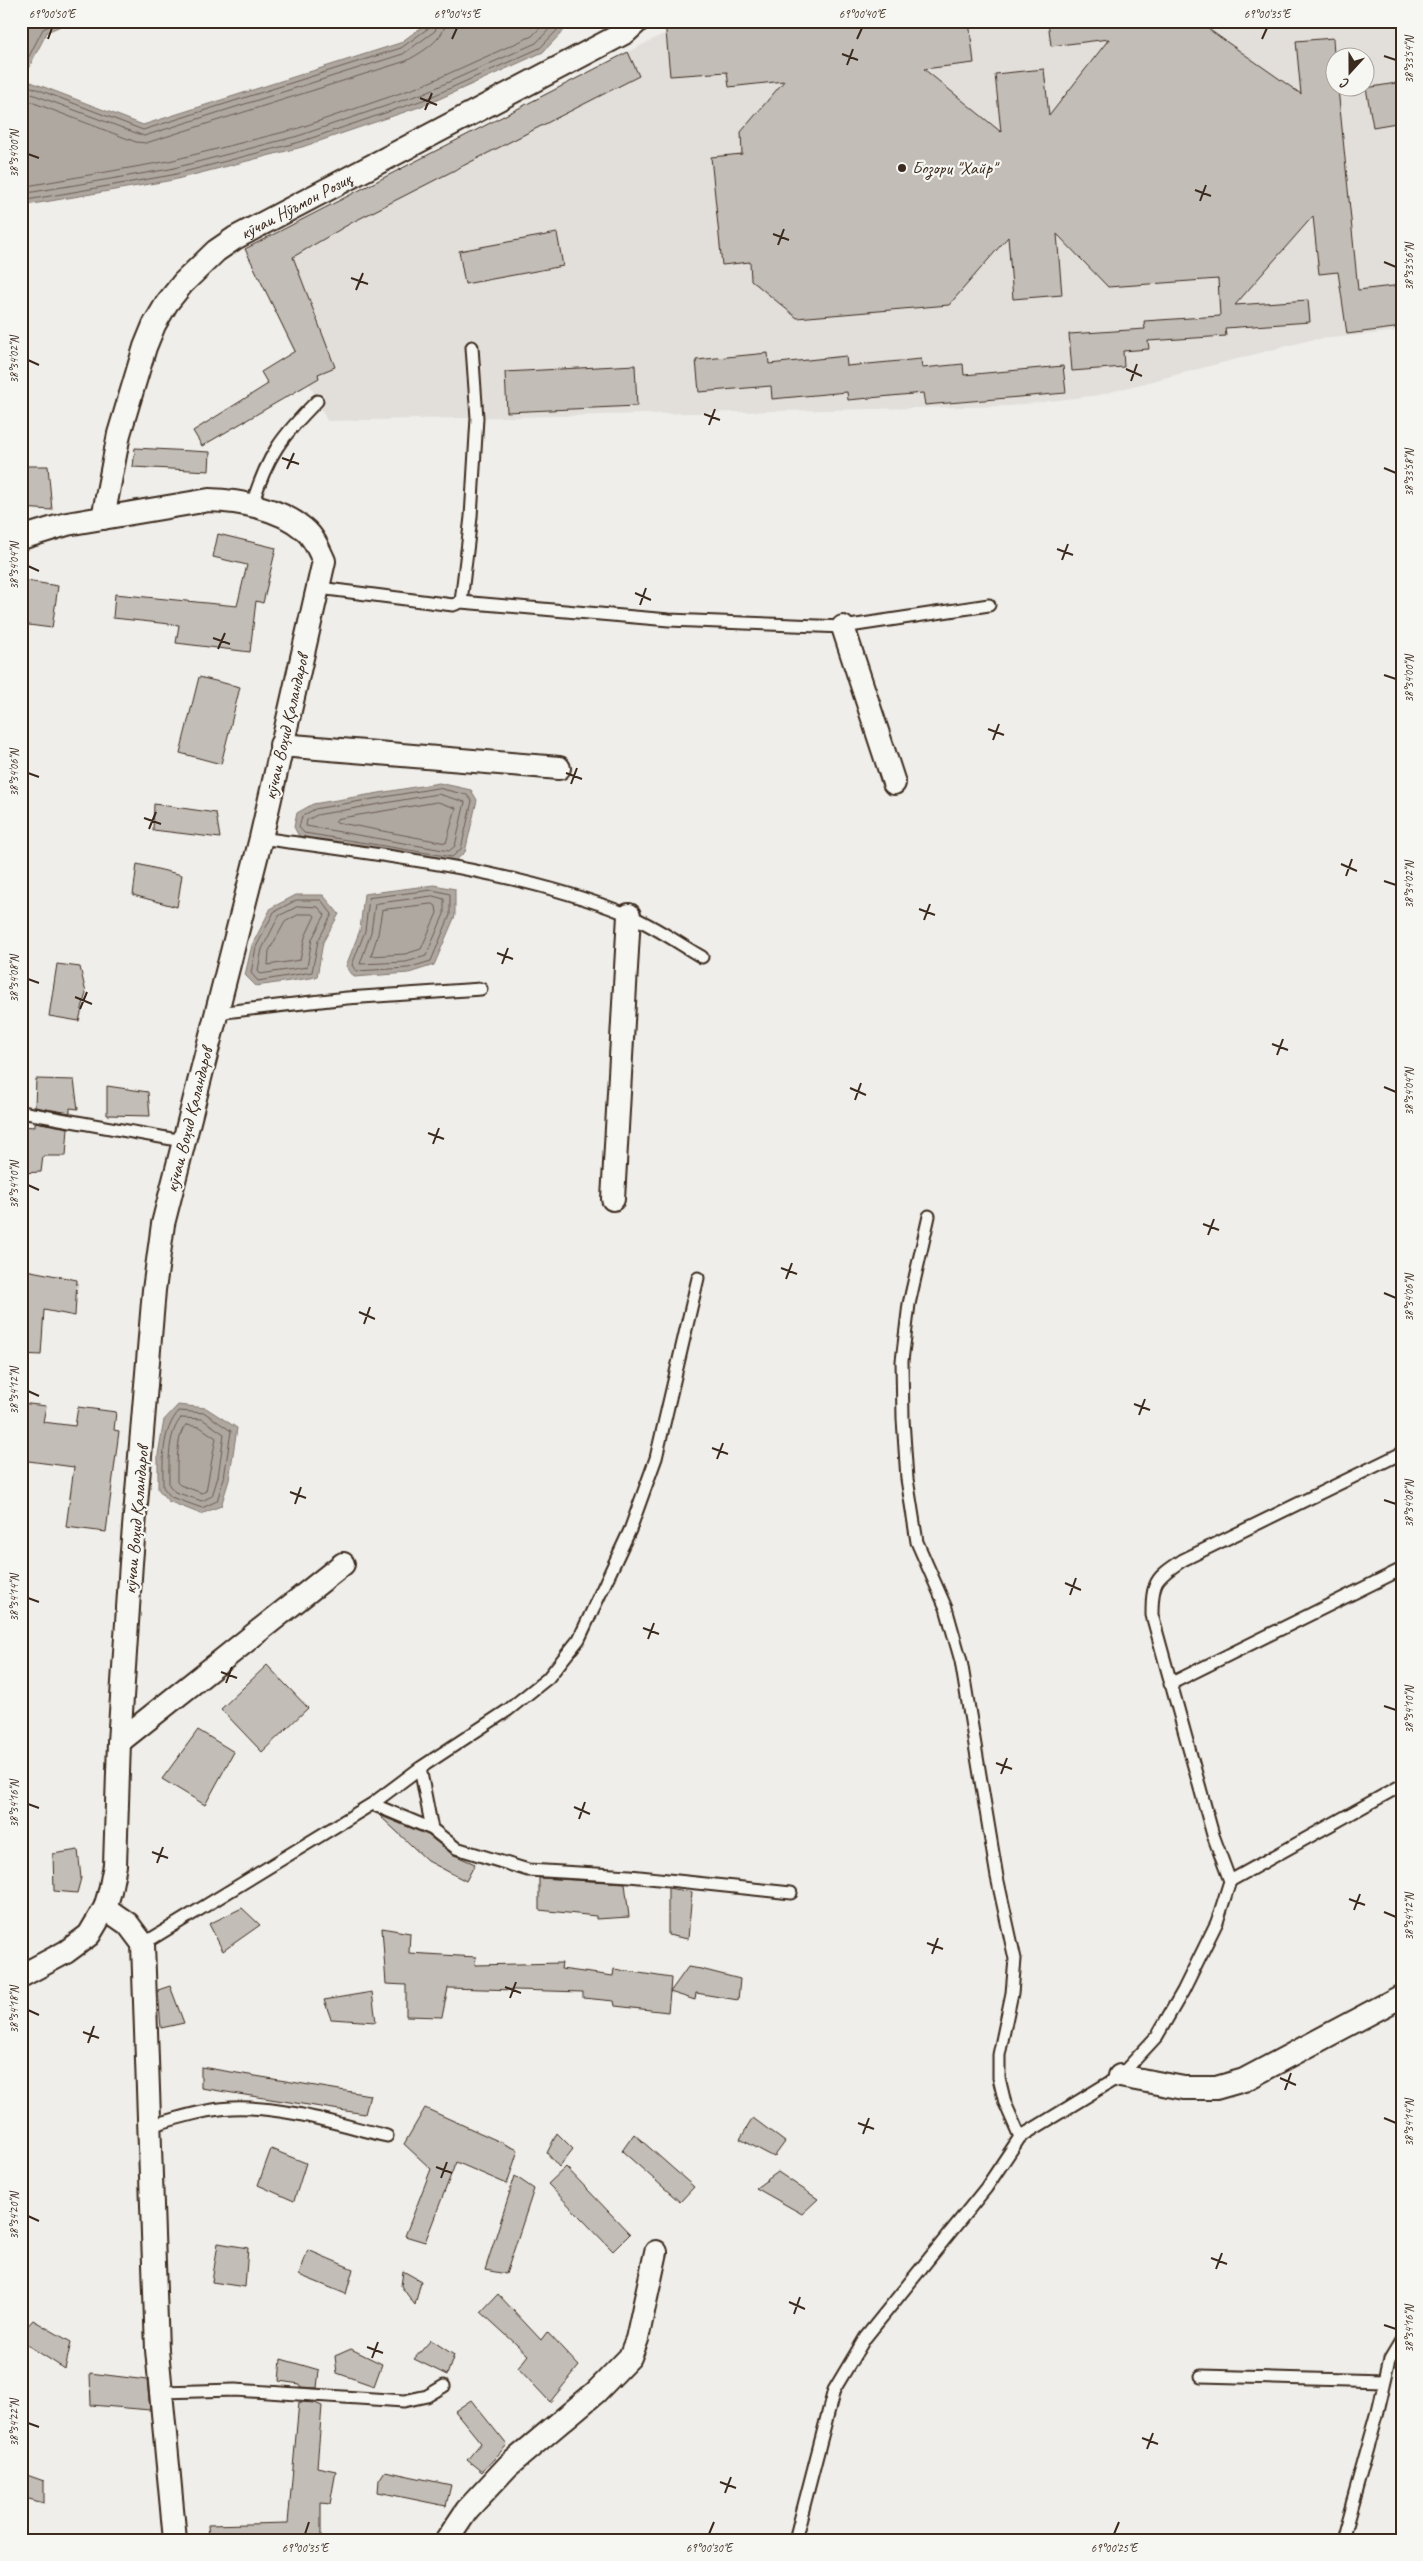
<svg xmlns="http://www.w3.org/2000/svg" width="1423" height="2561" font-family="Caveat,sans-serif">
	<rect width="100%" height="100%" fill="#efeeea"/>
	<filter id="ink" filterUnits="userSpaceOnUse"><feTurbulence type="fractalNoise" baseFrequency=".02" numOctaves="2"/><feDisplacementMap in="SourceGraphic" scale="10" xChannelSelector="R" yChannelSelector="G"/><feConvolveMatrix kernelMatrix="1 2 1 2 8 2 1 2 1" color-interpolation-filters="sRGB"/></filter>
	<g filter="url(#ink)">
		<path fill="#e2dfdb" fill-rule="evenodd" d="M665 21H1402V331L1310 340 1099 395 1010 406 327 421 245 249 665 33ZM1336 58H1366V88H1336Z"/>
		<path fill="#afa8a1" stroke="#81766d" d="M21 21H72L47 32 23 79 143 125 400 43 430 21H573L543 52 428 104 302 147 173 180 21 206Z
			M439 783 471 790 477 800 465 852 453 863 300 838 294 827 297 813 313 804Z
			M434 885 455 889V916L434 965 409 973 354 977 346 966 360 930 364 894Z
			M296 895H323L339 914 323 942 317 977 256 986 245 975 252 945 271 908Z
			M178 1405 206 1408 237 1428 229 1480 221 1506 201 1514 168 1501 158 1489V1455L164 1420Z"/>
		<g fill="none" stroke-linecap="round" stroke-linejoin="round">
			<path stroke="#695c52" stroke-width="1" d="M21 72 43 29 60 21
				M21 83 143 130 401 48 430 27 432 21
				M21 90 144 136 403 54 435 31 438 21
				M21 98 136 142 146 143 406 61C421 53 445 39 446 21
				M21 187 169 161 296 129 421 86 532 36 547 21
				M21 194 170 169 298 136 424 93 536 43 557 21
				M21 201 172 175 300 142 426 99 540 48 566 21
				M438 788 467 795 472 801 461 849 452 857 304 833 299 827 302 816 315 809Z
				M438 794 465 802 455 846 449 851 306 826 307 820 317 815Z
				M438 802 456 808 446 843 335 822 337 819Z
				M433 890 450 894V915L431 961 408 968 356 971 352 965 365 931 369 898Z
				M433 896 444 899V914L426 956 406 962 360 964 371 932 375 904Z
				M297 900H321L332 914 318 941 312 972 258 981 251 973 256 947 274 912Z
				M433 904 436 906 437 913 421 949 405 954 371 956 378 934 382 910Z
				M299 906 318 907 325 915 312 939 307 967 260 974 258 970 262 949 279 916Z
				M300 914H313L315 916 305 937 300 960 268 965 269 951 285 922Z
				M179 1411 205 1413 231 1431 224 1478 217 1501 202 1508 171 1497 163 1487C163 1461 161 1431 179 1411Z
				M181 1418 202 1419 224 1434 218 1477 212 1496 202 1501 175 1492 169 1485C169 1464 167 1434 181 1418Z
				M186 1425 200 1427 216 1438 206 1491 202 1493 180 1485 177 1482C177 1469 176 1433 186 1425Z"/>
		</g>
		<path fill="#c2bdb7" stroke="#3b2a1e" d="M665 21H699L700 27 754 21H835V24L863 21H969L974 63 924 69 1001 132 995 74 1044 69 1049 116 1109 39 1051 46 1048 21H1197L1301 94 1296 41 1333 38 1336 88H1338L1358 290 1402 285V327L1347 334 1338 272 1319 274 1313 216 1235 305 1308 300 1310 322 1225 328 1226 336 1148 341 1149 349 1123 351 1124 367 1072 371 1069 334 1145 329 1144 321 1220 316 1218 279 1108 287 1057 234 1062 295 1013 299 1008 237 949 305 797 318 751 280 750 262 722 265 711 157 742 154 741 132 784 81 729 87 727 72 670 76Z
			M628 52 639 76 351 223 293 257 335 367 318 374 319 378 202 446 193 431 268 384 261 372 295 351 245 249Z
			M1402 82V122L1373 127 1366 88Z
			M557 233 563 266 465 284 459 251Z
			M768 353 769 364 846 356 847 366 921 359 922 368 963 364 964 375 1063 366 1066 393 925 405 923 393 848 400 847 392 772 399 771 386 699 392 696 360Z
			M635 365 637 406 507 412 505 372Z
			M135 448 210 452 209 471 133 467Z
			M21 466H48L52 510 21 508Z
			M218 534 276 548 263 603 256 601 250 652 176 643 179 625 113 618 115 594 237 606 247 565 213 557Z
			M21 580 58 586 52 628 21 624Z
			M199 677 240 687 221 764 180 753Z
			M154 804 216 813 220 838 153 830Z
			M137 864 182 875 177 907 133 895Z
			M57 964 80 967 86 993 79 1021 49 1016Z
			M36 1079 74 1080 78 1109 70 1108V1113L35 1107Z
			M107 1086 148 1092 150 1116 107 1115Z
			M35 1122 68 1128 66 1156H43L41 1172 21 1173V1126L35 1127Z
			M26 1270 77 1280 75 1316 44 1310 41 1355 21 1354V1309Z
			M21 1403 46 1406 43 1422 75 1426 78 1407 116 1412 114 1430 119 1431 106 1532 66 1527 74 1467 21 1460Z
			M267 1665 308 1708 262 1752 221 1709Z
			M198 1730 234 1752 205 1805 162 1779Z
			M379 1815 428 1835 452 1854 475 1864 466 1881 428 1861Z
			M78 1850 81 1878 77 1893 54 1891 53 1854Z
			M539 1878 625 1883 629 1917 596 1919V1916L539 1910Z
			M668 1888 692 1892 688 1939 668 1935Z
			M242 1908 260 1925 223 1951 209 1924Z
			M382 1928 410 1933 409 1953 476 1957 475 1965 562 1963 561 1969 613 1976 614 1969 671 1978 670 1992 688 1967 701 1969 740 1979 738 2000 696 1993 695 2000 670 1992 668 2012 615 2006 614 2001 583 1998V1992L448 1988 442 2017 406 2016V1985L386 1984Z
			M170 1986 184 2023 161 2028 158 1990Z
			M372 1992 376 2022 331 2019 324 2000Z
			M201 2067 370 2095 365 2114 201 2088Z
			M425 2108 518 2150 507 2184 456 2162 425 2242 405 2236 431 2169 404 2144Z
			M753 2118 785 2142 774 2157 740 2139Z
			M557 2133 573 2149 559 2167 547 2153Z
			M634 2134 694 2187 680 2202 622 2151Z
			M271 2149 306 2163 294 2201 258 2185Z
			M566 2167 630 2234 613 2251 548 2184Z
			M778 2172 818 2199 802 2214 756 2188Z
			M515 2176 534 2189 506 2274 485 2270Z
			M218 2243 248 2248 245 2287 212 2282Z
			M308 2250 353 2269 346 2294 299 2275Z
			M403 2271 421 2281 415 2305 401 2286Z
			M498 2294 541 2340 547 2332 579 2366 550 2402 518 2368 528 2355 481 2312Z
			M33 2320 71 2342 65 2369 21 2341V2333Z
			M431 2340 454 2355 447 2375 414 2359Z
			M351 2349 382 2364 374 2386 337 2373 335 2356Z
			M281 2359 319 2370 317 2388 300 2387V2384L279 2381Z
			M90 2373 147 2380 150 2410 91 2405Z
			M471 2400 507 2445 482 2472 467 2460 481 2443 455 2411Z
			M299 2402 315 2403 322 2406 317 2467 336 2471 330 2504 321 2503V2540H209L208 2525 288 2523Z
			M385 2471 451 2485 446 2506 378 2492 379 2480Z
			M21 2473 44 2481V2503L21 2497Z"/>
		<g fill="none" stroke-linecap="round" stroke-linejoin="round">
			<g stroke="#3b2a1e" stroke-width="15">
				<path id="service" d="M252 505C267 456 281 437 317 401
					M319 588 453 605 461 602 669 620 843 627 989 605
					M461 602 471 517 477 418 472 347
					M261 838C380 855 515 869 626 914 653 925 678 943 702 957
					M216 1013 347 998 481 989
					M21 1112 183 1141
					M929 1216 909 1304 902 1361 903 1419 907 1479 917 1542 946 1608 961 1661 997 1877 1015 1959 1012 1993 999 2055V2078L1005 2103 1020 2137
					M1170 1684 1402 1569
					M420 1768 432 1829 456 1848 528 1870 630 1876 791 1893
					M372 1804 432 1829
					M1230 1881 1402 1785
					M143 1944 372 1804 420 1768 508 1710 548 1678 579 1639 630 1530 656 1458 698 1278
					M149 2126C175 2119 204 2109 232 2108 284 2106 337 2124 387 2136
					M1201 2376 1384 2381
					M162 2392 235 2390 404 2401 427 2396 444 2386
					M795 2540 834 2390 865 2338 986 2188 1020 2137 1120 2076 1157 2036 1183 1991 1217 1922 1230 1881 1213 1835 1152 1615C1152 1582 1155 1578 1183 1560L1402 1453
					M1342 2540 1377 2415 1390 2359 1402 2339"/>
			</g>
			<g stroke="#3b2a1e" stroke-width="26">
				<g id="minor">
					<path id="s1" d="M103 518 119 434 145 347 154 325 167 303 183 283 216 251 235 238 626 32 638 21"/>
					<path d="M21 538 67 524 209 500C240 501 279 508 304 529 314 537 319 550 324 561L261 838 163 1224 154 1290 131 1563 119 1742 115 1865 110 1891 105 1908 89 1935 66 1952 21 1976"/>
					<path d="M843 627 894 783"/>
					<path d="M281 745 559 768"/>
					<path d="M613 1199 629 915"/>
					<path d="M119 1742 343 1564"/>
					<path d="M105 1908 128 1924 143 1944 157 2350 175 2540"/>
					<path d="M1120 2076 1184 2088H1216L1244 2080 1402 1996"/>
					<path d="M447 2540 467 2510 508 2466 596 2392 630 2357 637 2339 656 2252"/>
				</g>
			</g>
			<use href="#service" stroke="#f6f6f2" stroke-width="11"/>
			<use href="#minor" stroke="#f6f6f2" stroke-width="22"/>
		</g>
	</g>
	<path fill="none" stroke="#3b2a1e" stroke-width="2" d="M48 39 52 28M452 39 457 28M857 39 862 28M1262 39 1267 28M842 54 858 60M1384 56 1396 60M847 65 853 49M420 98 437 105M425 110 432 93M28 154 39 158M1195 190 1211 196M1200 201 1206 185M773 234 789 240M778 245 784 229M1384 262 1396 267M351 278 368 284M356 290 363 273M28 360 39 365M1126 369 1142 376M1131 381 1137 364M704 414 720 420M709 425 715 409M282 458 299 464M1384 468 1396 473M287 469 294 453M1057 549 1073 555M1062 560 1068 544M28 566 39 571M635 593 651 600M640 605 646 588M213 638 230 644M218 649 225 633M1384 675 1396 679M988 729 1004 735M993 740 999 724M28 773 39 777M566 773 582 779M571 784 577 768M144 818 161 824M149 829 156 812M1341 864 1357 871M1346 876 1352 859M1384 881 1396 885M919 909 935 915M924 920 930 904M497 953 513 959M502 964 508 948M28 979 39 983M75 997 92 1004M80 1009 87 992M1272 1044 1288 1050M1277 1055 1283 1039M1384 1087 1396 1092M850 1088 866 1095M855 1100 861 1083M428 1133 444 1139M433 1144 439 1128M28 1185 39 1190M1203 1224 1219 1230M1208 1235 1214 1219M781 1268 797 1274M786 1279 792 1263M1384 1293 1396 1298M359 1312 375 1319M364 1324 370 1307M28 1391 39 1396M1134 1404 1150 1410M1139 1415 1145 1399M712 1448 728 1454M717 1459 723 1443M290 1492 306 1498M1384 1500 1396 1504M295 1504 301 1487M1065 1583 1081 1590M1070 1595 1076 1578M28 1598 39 1602M643 1628 659 1634M648 1639 654 1623M221 1672 237 1678M226 1683 232 1667M1384 1706 1396 1710M996 1763 1012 1769M1001 1774 1007 1758M28 1804 39 1808M574 1807 590 1814M579 1819 585 1802M152 1852 168 1858M157 1863 163 1847M1349 1899 1365 1905M1354 1910 1360 1894M1384 1912 1396 1917M927 1943 943 1949M932 1954 938 1938M505 1987 521 1993M510 1998 516 1982M28 2010 39 2015M83 2032 99 2038M88 2043 94 2026M1280 2078 1296 2085M1285 2090 1291 2073M1384 2118 1396 2123M858 2123 874 2129M863 2134 869 2118M436 2167 452 2173M441 2178 447 2162M28 2216 39 2221M1211 2258 1227 2264M1216 2269 1222 2253M789 2302 805 2309M794 2314 800 2297M1384 2325 1396 2329M367 2347 383 2353M372 2358 378 2342M28 2423 39 2427M1142 2438 1158 2444M1147 2449 1153 2433M720 2482 736 2488M725 2493 731 2477M305 2534 309 2522M709 2534 714 2522M1114 2534 1119 2522"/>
	<circle fill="#3b2a1e" stroke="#f6f6f2" stroke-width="2" cx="902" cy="168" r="5"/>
	<g text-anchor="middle" stroke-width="4.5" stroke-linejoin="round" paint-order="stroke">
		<g font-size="18" fill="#3b2a1e" stroke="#f6f6f2" text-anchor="start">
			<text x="912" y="174">Бозори "Хайр"</text>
		</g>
		<g font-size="18" fill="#3b2a1e" stroke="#f6f6f2">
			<text dy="6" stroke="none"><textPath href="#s1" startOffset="389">кӯчаи Нӯъмон Розиқ</textPath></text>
			<text transform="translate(286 727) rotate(-77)" y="6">кӯчаи Воҳид Қаландаров</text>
			<text transform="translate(189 1120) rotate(-76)" y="6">кӯчаи Воҳид Қаландаров</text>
			<text transform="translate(136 1520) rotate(-85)" y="6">кӯчаи Воҳид Қаландаров</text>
		</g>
	</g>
	<rect width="1423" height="2561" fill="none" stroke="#f6f6f2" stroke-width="55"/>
	<g transform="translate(1350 72) rotate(201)"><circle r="24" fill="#f6f6f2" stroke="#aba49d"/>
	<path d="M0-4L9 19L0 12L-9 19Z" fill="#3b2a1e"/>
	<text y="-8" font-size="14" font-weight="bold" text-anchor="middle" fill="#3b2a1e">С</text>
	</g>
	<rect x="28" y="28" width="1368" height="2506" fill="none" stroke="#3b2a1e" stroke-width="2"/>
	<g font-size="12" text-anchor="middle" fill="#3b2a1e">
		<text x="52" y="18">69°00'50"E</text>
		<text x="457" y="18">69°00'45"E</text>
		<text x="862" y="18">69°00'40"E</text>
		<text x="1267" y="18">69°00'35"E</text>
		<text transform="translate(1409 60) rotate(-90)" y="4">38°33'54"N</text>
		<text transform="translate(14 154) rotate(-90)" y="4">38°34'00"N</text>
		<text transform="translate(1409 267) rotate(-90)" y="4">38°33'56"N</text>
		<text transform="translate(14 360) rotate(-90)" y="4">38°34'02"N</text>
		<text transform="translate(1409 473) rotate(-90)" y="4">38°33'58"N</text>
		<text transform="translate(14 566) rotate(-90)" y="4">38°34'04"N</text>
		<text transform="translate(1409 679) rotate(-90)" y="4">38°34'00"N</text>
		<text transform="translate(14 773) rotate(-90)" y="4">38°34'06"N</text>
		<text transform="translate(1409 885) rotate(-90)" y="4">38°34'02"N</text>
		<text transform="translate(14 979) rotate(-90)" y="4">38°34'08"N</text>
		<text transform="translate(1409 1092) rotate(-90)" y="4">38°34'04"N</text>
		<text transform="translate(14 1185) rotate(-90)" y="4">38°34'10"N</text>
		<text transform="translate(1409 1298) rotate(-90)" y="4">38°34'06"N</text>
		<text transform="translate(14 1391) rotate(-90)" y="4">38°34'12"N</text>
		<text transform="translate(1409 1504) rotate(-90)" y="4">38°34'08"N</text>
		<text transform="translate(14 1598) rotate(-90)" y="4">38°34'14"N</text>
		<text transform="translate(1409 1710) rotate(-90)" y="4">38°34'10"N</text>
		<text transform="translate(14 1804) rotate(-90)" y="4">38°34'16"N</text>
		<text transform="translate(1409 1917) rotate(-90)" y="4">38°34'12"N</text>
		<text transform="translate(14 2010) rotate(-90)" y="4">38°34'18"N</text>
		<text transform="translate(1409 2123) rotate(-90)" y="4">38°34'14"N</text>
		<text transform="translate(14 2216) rotate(-90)" y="4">38°34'20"N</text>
		<text transform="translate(1409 2329) rotate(-90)" y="4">38°34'16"N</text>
		<text transform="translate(14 2423) rotate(-90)" y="4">38°34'22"N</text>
		<text x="305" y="2552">69°00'35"E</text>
		<text x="709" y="2552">69°00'30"E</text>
		<text x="1114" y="2552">69°00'25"E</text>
	</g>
</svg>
